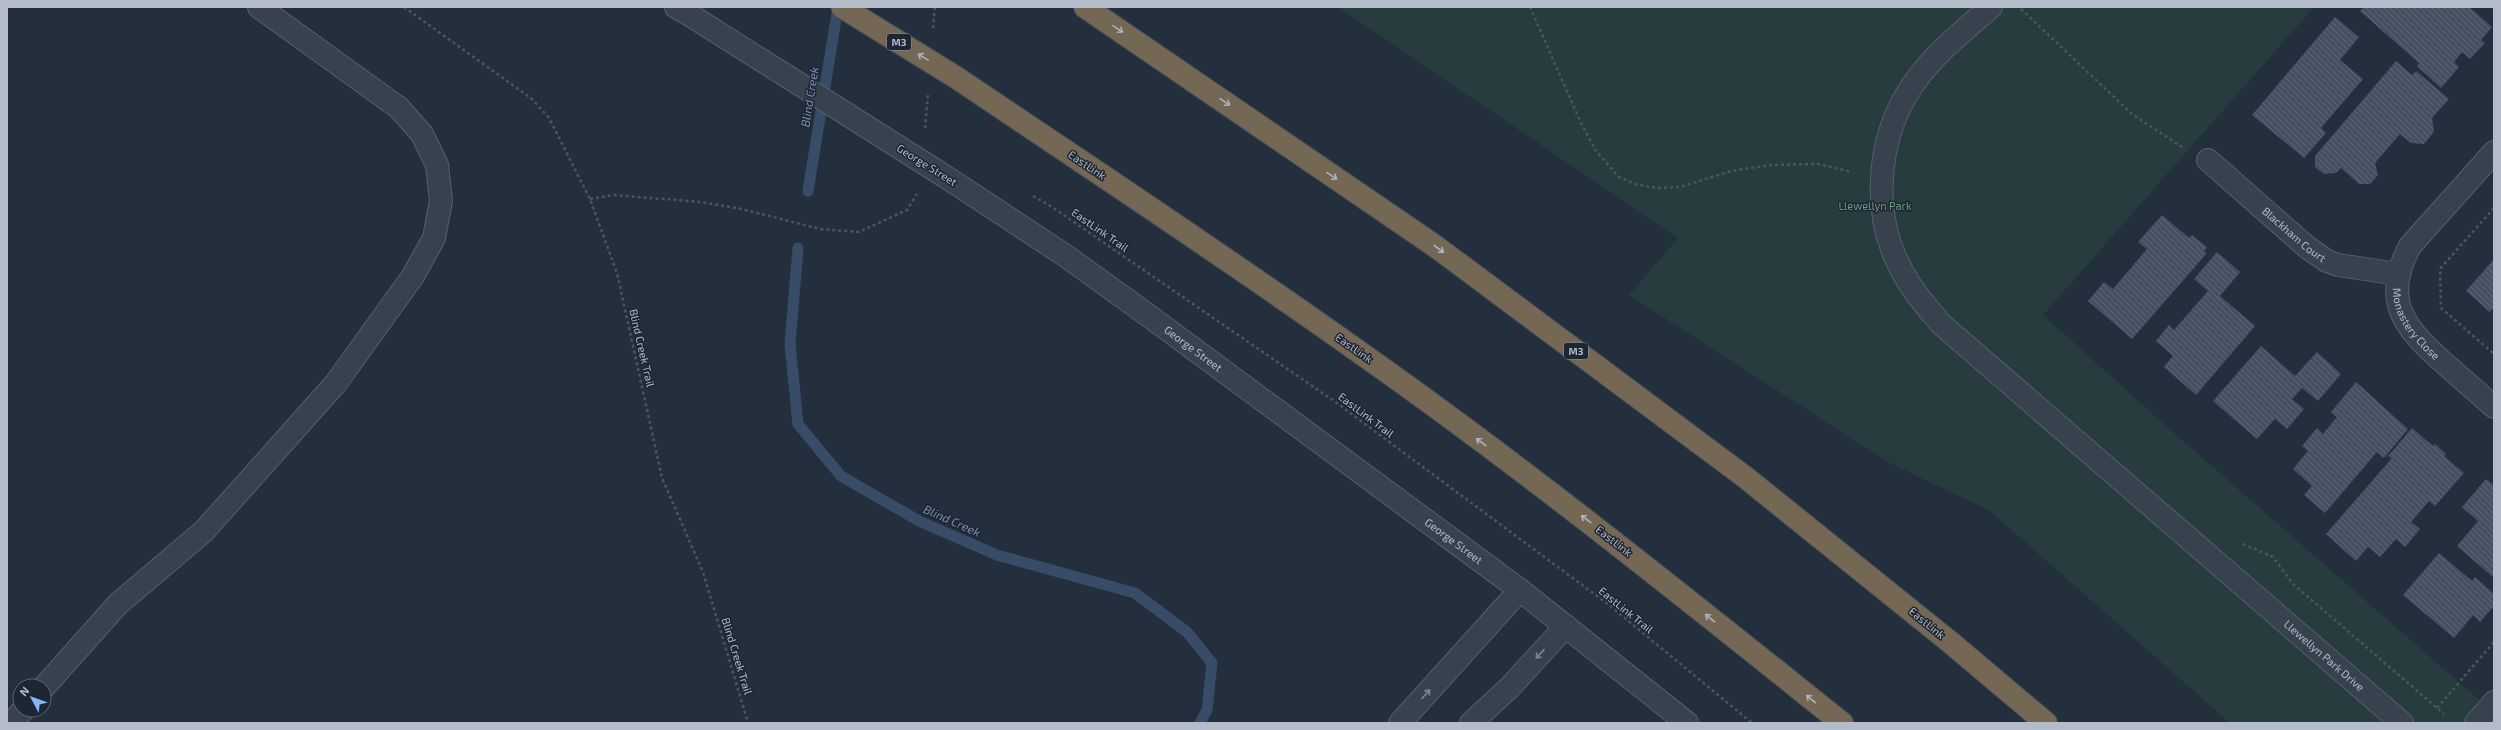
<svg xmlns="http://www.w3.org/2000/svg" width="2501" height="730" font-family="'Exo 2',sans-serif">
	<defs>
		<pattern id="building-back-hatch" width="6" height="6" patternUnits="userSpaceOnUse"><rect width="6" height="6" fill="#455162"/><path d="M-1 5l2 2M0 0l6 6M5-1l2 2" fill="none" stroke="#5d6877"/></pattern>
	</defs>
	<rect width="100%" height="100%" fill="#242f3e"/>
	<path fill="#263c3f" d="M1338 7H2314L2043 315 2174 433 2494 713V723H2230L1990 511 1888 462 1629 295 1678 238Z"/>
	<g fill="none" stroke-linecap="round" stroke-linejoin="round">
		<path stroke="#394c67" stroke-width="11" d="M808 191 838 7
			M798 248 790 344 798 424 841 476 919 521 997 555 1135 593 1187 632 1212 663 1207 710 1200 723"/>
	</g>
	<path fill="url(#building-back-hatch)" d="M2364 7H2469L2492 27 2481 40 2485 43 2470 59 2462 52 2454 62 2459 67 2441 88 2417 66 2419 63 2360 11Z
		M2335 17 2359 37 2340 60 2363 79 2321 128 2326 133 2304 158 2252 115Z
		M2396 61 2412 75 2416 71 2449 99 2432 118 2434 132 2424 144 2411 143 2400 134 2375 163 2378 175 2370 184H2359L2341 168 2336 173 2324 174 2315 167V156Z
		M2162 215 2189 238 2192 235 2207 247 2204 251 2207 253 2132 339 2088 301 2104 282 2113 289 2147 249 2138 242Z
		M2217 252 2240 272 2220 296 2255 326 2196 395 2164 367 2173 356 2156 341 2169 325 2174 330 2208 291 2194 279Z
		M2494 259V307L2490 312 2466 291Z
		M2261 346 2295 376 2317 352 2341 374 2318 401 2302 388 2292 399 2304 409 2287 429 2275 419 2257 439 2213 401Z
		M2356 382 2408 429 2384 458 2377 452 2325 513 2304 495 2312 486 2293 469 2308 451 2302 446 2317 428 2323 434 2337 417 2331 412Z
		M2412 428 2433 446 2435 444 2446 454 2444 456 2464 473 2435 506 2429 501 2411 522 2420 529 2405 547 2396 539 2380 557 2368 547 2356 561 2326 534 2392 458 2388 456Z
		M2486 479 2494 485V578L2457 546 2478 521 2462 507Z
		M2439 553 2472 581 2475 577 2494 594V606L2480 622 2473 615 2454 638 2403 595Z"/>
	<g fill="none" stroke-linecap="round" stroke-linejoin="round">
		<g stroke="#565f6c" stroke-width="24">
			<g id="minor">
				<path d="M676 7 690 15"/>
				<path id="s1" d="M1991 7C1963 31 1933 55 1912 86 1878 136 1871 210 1899 265 1909 287 1926 306 1941 324L2402 723"/>
				<path id="s2" d="M2494 152 2410 246C2381 300 2404 328 2445 364 2461 378 2478 393 2494 407"/>
				<path id="s3" d="M2208 160 2308 248 2327 261 2338 265 2398 274"/>
				<path id="s4" d="M946 177 1066 256 1149 316 1520 590 1687 723"/>
				<path d="M44 687 118 604 204 531 336 383 413 276 434 238 441 201 437 165 422 134 399 108 259 7"/>
				<path d="M12 723 23 710"/>
				<path d="M1400 723 1520 590"/>
				<path d="M1471 723 1509 688 1566 626"/>
				<path d="M2476 723 2494 702"/>
			</g>
		</g>
		<g stroke="#434c59" stroke-width="24">
			<path id="highway" d="M1085 7 1435 246 1745 477 1950 642 2046 723
				M957 78C1092 169 1229 259 1362 354 1527 470 1684 597 1842 723"/>
		</g>
		<path stroke="#44595c" stroke-width="2.5" stroke-dasharray="3 3" stroke-linecap="butt" d="M404 7 532 99 549 118 590 199 617 273 662 478 703 572 748 723
			M1530 7 1581 123 1596 151 1619 177 1635 184 1656 188 1680 187 1731 171 1770 165 1818 164 1852 172
			M2021 9 2132 114 2182 147
			M933 28 935 7
			M925 128 928 95
			M1033 196 1052 207 1334 401 1609 605 1752 723
			M590 199 614 195 700 202 742 209 820 229 859 232 907 210 917 194
			M2494 208 2440 269 2441 308 2494 354
			M2243 544 2273 557 2293 584 2444 714
			M2437 708 2494 642"/>
		<use href="#minor" stroke="#38414e" stroke-width="22"/>
		<use href="#highway" stroke="#746855" stroke-width="22"/>
		<g stroke="#565f6c" stroke-width="24" stroke-linecap="butt">
			<path id="minor-bridge" d="M690 15 946 177"/>
		</g>
		<g stroke="#434c59" stroke-width="24" stroke-linecap="butt">
			<path id="highway-bridge" d="M842 7 957 78"/>
		</g>
		<use href="#minor-bridge" stroke="#38414e" stroke-width="22"/>
		<use href="#highway-bridge" stroke="#746855" stroke-width="22"/>
	</g>
	<defs><path id="oneway-shaft" d="M-6 0H5M1.5-3L5.5 0L1.5 3" fill="none" stroke-width="1.6" stroke-linecap="round" stroke-linejoin="round"/></defs>
	<g stroke="#aeb4bd">
		<use href="#oneway-shaft" transform="translate(1118 29) rotate(34)"/>
		<use href="#oneway-shaft" transform="translate(923 57) rotate(-148)"/>
		<use href="#oneway-shaft" transform="translate(1225 102) rotate(34)"/>
		<use href="#oneway-shaft" transform="translate(1332 176) rotate(34)"/>
		<use href="#oneway-shaft" transform="translate(1439 249) rotate(37)"/>
		<use href="#oneway-shaft" transform="translate(1481 442) rotate(-143)"/>
		<use href="#oneway-shaft" transform="translate(1586 519) rotate(-143)"/>
		<use href="#oneway-shaft" transform="translate(1710 618) rotate(-141)"/>
		<use href="#oneway-shaft" transform="translate(1811 699) rotate(-141)"/>
	</g>
	<g stroke="#7c8592">
		<use href="#oneway-shaft" transform="translate(1540 654) rotate(133)"/>
		<use href="#oneway-shaft" transform="translate(1426 694) rotate(-48)"/>
	</g>
	<g text-anchor="middle" stroke-width="3" stroke-linejoin="round" paint-order="stroke">
		<g fill="#1d2633" stroke="#878f9c" stroke-width="1">
			<rect x="887" y="34" width="24" height="16" rx="3"/>
			<rect x="1564" y="343" width="24" height="16" rx="3"/>
		</g>
		<g font-size="10" font-weight="bold" fill="#b4bcc9">
			<text x="899" y="46">M3</text>
			<text x="1576" y="355">M3</text>
		</g>
		<g font-size="11" fill="#b4bcc9" stroke="#1d2633">
			<text transform="translate(927 165) rotate(32)" y="4">George Street</text>
			<text transform="translate(1087 165) rotate(34)" y="4">EastLink</text>
			<text transform="translate(1100 230) rotate(35)" y="4">EastLink Trail</text>
			<text dy="4" stroke="none"><textPath href="#s3" startOffset="114">Blackham Court</textPath></text>
			<text dy="4" stroke="none"><textPath href="#s2" startOffset="212">Monastery Close</textPath></text>
			<text transform="translate(642 348) rotate(77)" y="4">Blind Creek Trail</text>
			<text transform="translate(1354 348) rotate(35)" y="4">EastLink</text>
			<text dy="4" stroke="none"><textPath href="#s4" startOffset="301">George Street</textPath></text>
			<text transform="translate(1366 415) rotate(37)" y="4">EastLink Trail</text>
			<text dy="4" stroke="none"><textPath href="#s4" startOffset="625">George Street</textPath></text>
			<text transform="translate(1614 541) rotate(38)" y="4">EastLink</text>
			<text transform="translate(1626 610) rotate(39)" y="4">EastLink Trail</text>
			<text transform="translate(1927 623) rotate(39)" y="4">EastLink</text>
			<text transform="translate(737 656) rotate(73)" y="4">Blind Creek Trail</text>
			<text dy="4" stroke="none"><textPath href="#s1" startOffset="879">Llewellyn Park Drive</textPath></text>
		</g>
		<g font-size="11" fill="#6b9a76" stroke="#1d2633">
			<text x="1875" y="210">Llewellyn Park</text>
		</g>
		<g font-size="12" font-style="italic" fill="#7c92b1" stroke="#1d2633">
			<text transform="translate(810 97) rotate(-81)" y="4">Blind Creek</text>
			<text transform="translate(952 521) rotate(24)" y="4">Blind Creek</text>
		</g>
	</g>
	<rect width="2501" height="730" fill="none" stroke="#b4bcc9" stroke-width="16"/>
	<g transform="translate(32 698) rotate(311)"><circle r="19" fill="#1d2633" stroke="#59626f"/>
	<path d="M0-3L7 15L0 10L-7 15Z" fill="#8ab4f8"/>
	<text y="-6" font-size="11" font-weight="bold" text-anchor="middle" fill="#b4bcc9">N</text>
	</g>
</svg>
